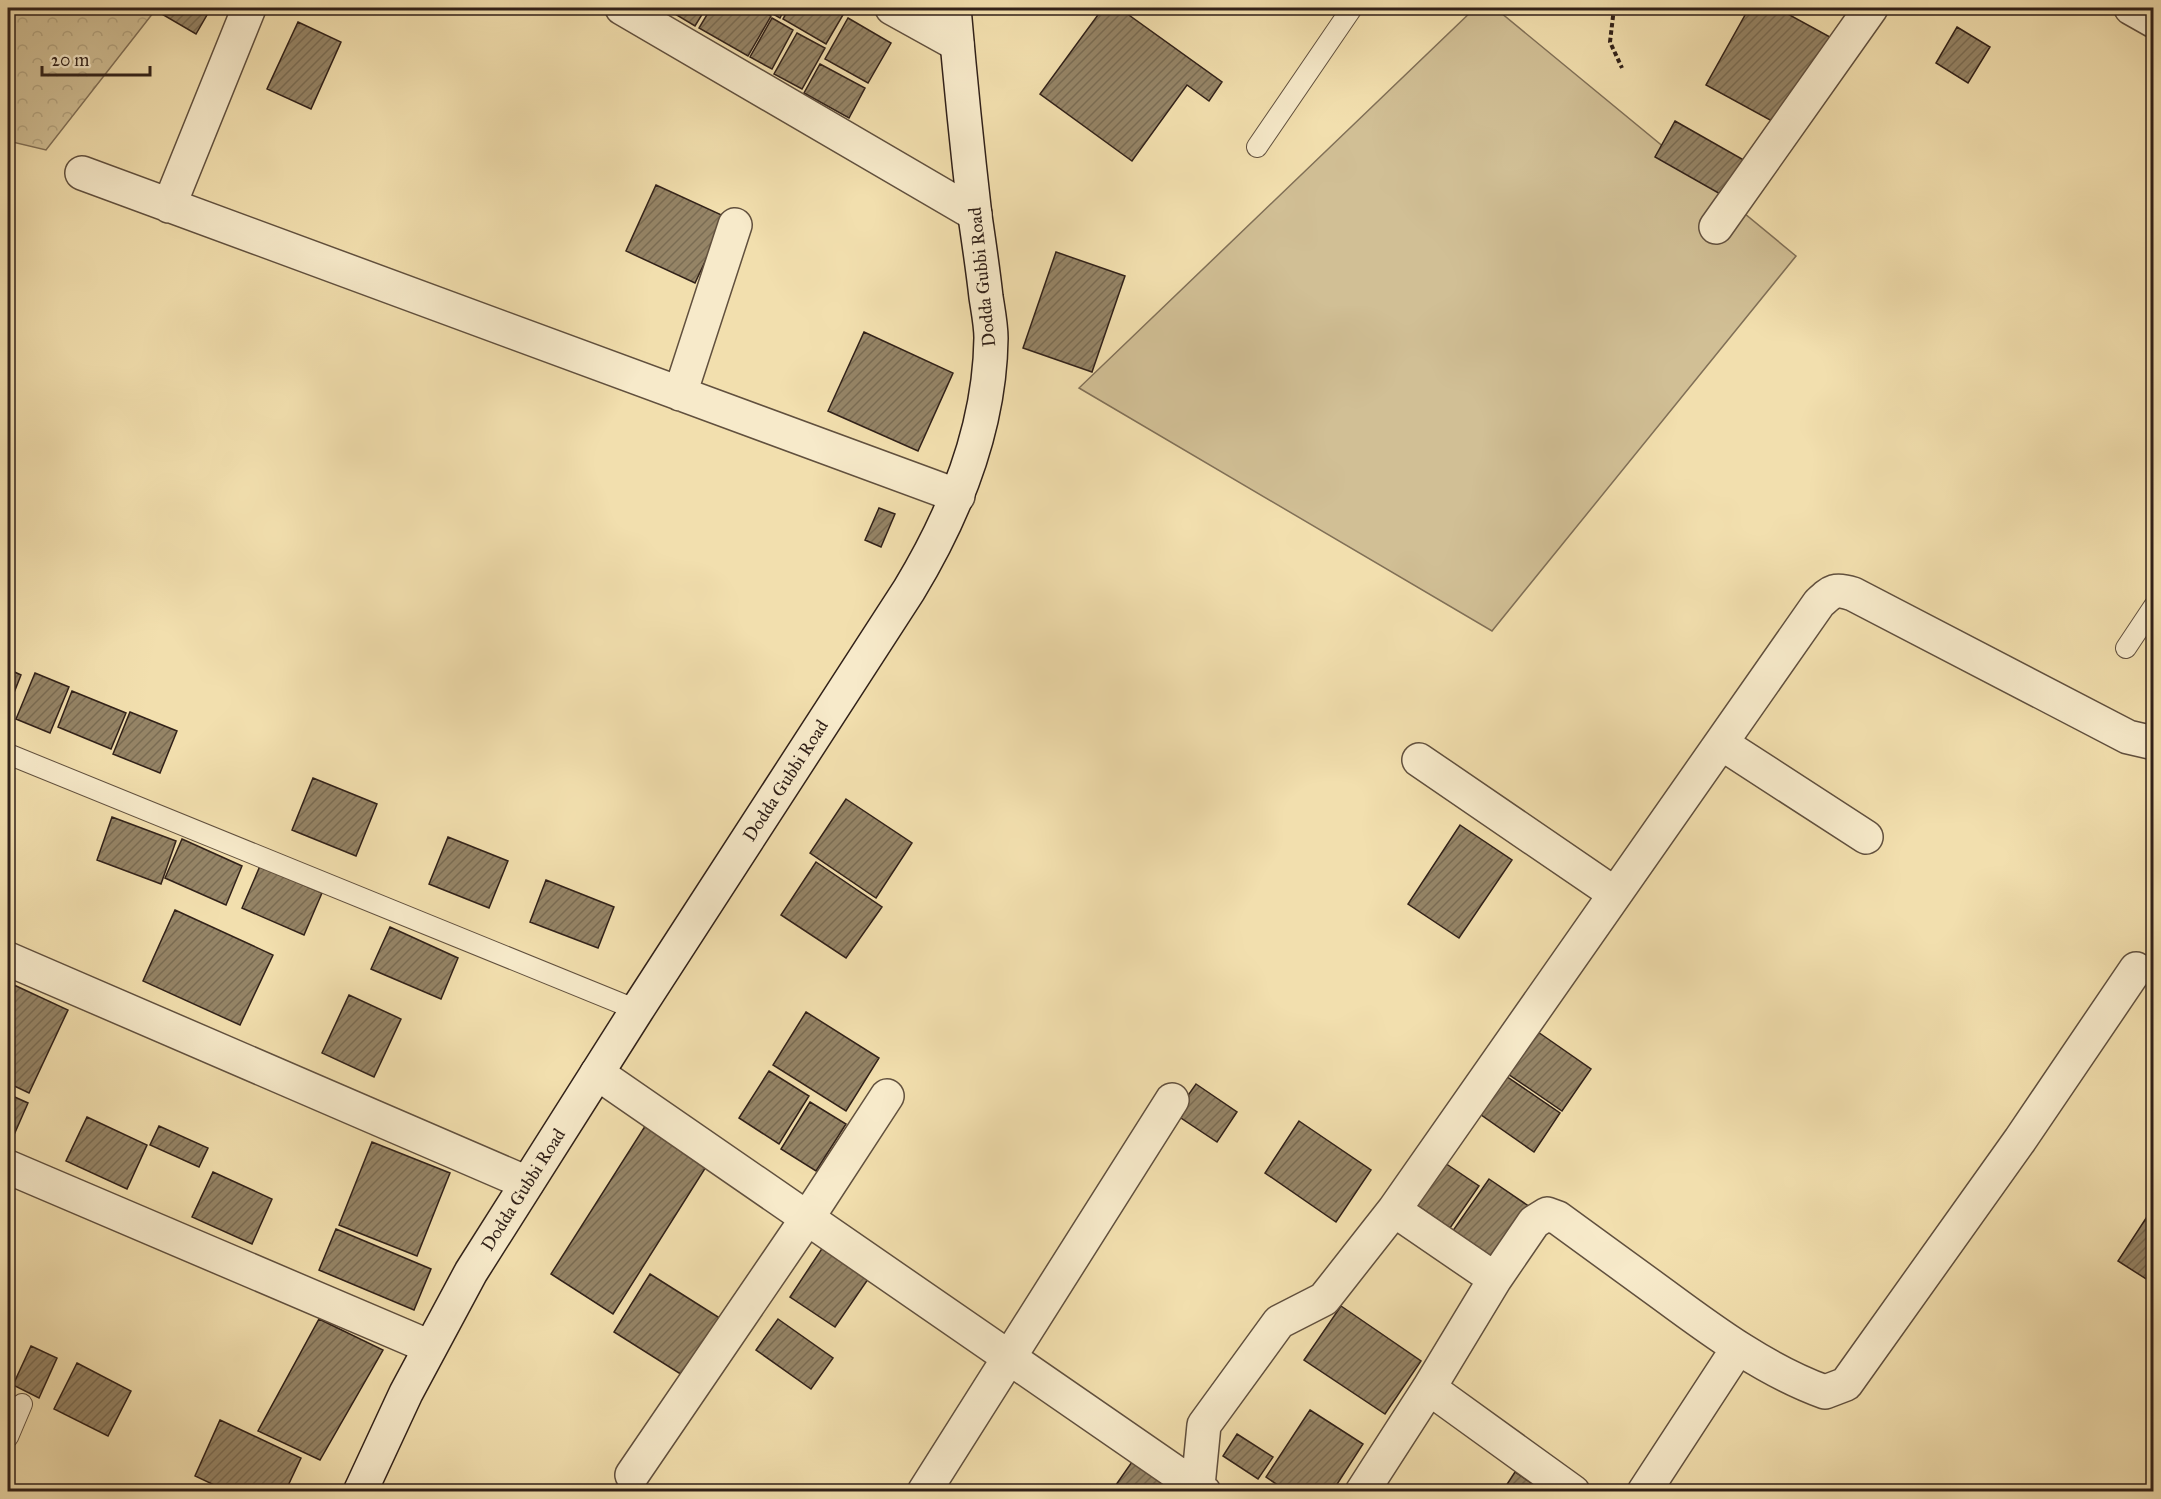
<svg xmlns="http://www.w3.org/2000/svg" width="2161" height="1499" font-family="'IM FELL Great Primer',serif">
	<defs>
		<pattern id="park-crowns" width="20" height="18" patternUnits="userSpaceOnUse" patternTransform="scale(1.5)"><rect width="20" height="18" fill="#d1bf95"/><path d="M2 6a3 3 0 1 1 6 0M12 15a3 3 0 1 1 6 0" fill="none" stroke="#b4a480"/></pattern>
		<pattern id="building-hatch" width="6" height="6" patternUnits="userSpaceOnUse" patternTransform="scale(1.5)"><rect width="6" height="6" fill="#958466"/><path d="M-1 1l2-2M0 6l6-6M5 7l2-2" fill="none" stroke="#7a6c53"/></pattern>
	</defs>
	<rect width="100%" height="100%" fill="#f2dfae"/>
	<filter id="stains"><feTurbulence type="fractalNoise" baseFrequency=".00333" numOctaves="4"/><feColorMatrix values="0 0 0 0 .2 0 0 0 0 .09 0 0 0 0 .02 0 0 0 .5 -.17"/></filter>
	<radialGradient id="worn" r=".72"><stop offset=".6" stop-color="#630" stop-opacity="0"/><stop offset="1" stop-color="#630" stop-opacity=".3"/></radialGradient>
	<path fill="#d1bf95" stroke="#817057" stroke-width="1.5" d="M1475 8H1495L1796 256 1492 631 1079 388Z"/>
	<path fill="url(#park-crowns)" stroke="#817057" stroke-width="1.5" d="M8 8H157L46 150 8 141Z"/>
	<path fill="url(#building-hatch)" stroke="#312119" stroke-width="1.5" d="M163 8H211L196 34 160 13Z
		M665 8H706L695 26Z
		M711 8H756L771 16 748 56 699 28Z
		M762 8H785L780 18Z
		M789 8H847L826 44 783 19Z
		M1103 8H1119L1222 82 1209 101 1187 85 1132 161 1040 94Z
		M1749 8H1777L1830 37 1781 126 1706 85Z
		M772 18 793 30 772 69 750 57Z
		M848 18 891 43 868 83 825 59Z
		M298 22 341 42 311 109 267 89Z
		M1957 27 1990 47 1968 83 1936 63Z
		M797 33 825 48 802 89 774 74Z
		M820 64 865 88 849 118 804 93Z
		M1675 121 1749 163 1729 199 1655 157Z
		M656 185 726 217 695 283 626 251Z
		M1056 252 1125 276 1092 372 1023 348Z
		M864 332 953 373 918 451 828 411Z
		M879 508 895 514 881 547 865 540Z
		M8 669 21 675 8 708Z
		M35 673 69 687 50 733 16 719Z
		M72 691 126 713 111 749 58 727Z
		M130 712 177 731 160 773 113 754Z
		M313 778 377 804 356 856 292 830Z
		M846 799 912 843 876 898 810 853Z
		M112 817 176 841 161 884 97 860Z
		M1460 825 1512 860 1459 938 1408 904Z
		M448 837 508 861 489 908 429 884Z
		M182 839 242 866 226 905 165 878Z
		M816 862 882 907 846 958 781 915Z
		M260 866 322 893 304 935 242 908Z
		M546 880 614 907 598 948 530 922Z
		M175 910 273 955 240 1025 143 981Z
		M390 927 458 958 441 999 371 969Z
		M14 985 68 1010 29 1093 8 1083V1001Z
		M349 995 401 1019 374 1077 322 1053Z
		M806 1012 879 1058 846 1111 773 1065Z
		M1538 1032 1591 1069 1562 1111 1508 1074Z
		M769 1071 809 1096 779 1144 739 1118Z
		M1503 1074 1560 1113 1534 1152 1477 1112Z
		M1196 1084 1237 1112 1217 1142 1175 1114Z
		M8 1094 28 1103 10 1144 8 1143Z
		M810 1102 846 1124 816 1171 781 1149Z
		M87 1117 147 1145 127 1189 66 1161Z
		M649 1120 711 1159 613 1314 551 1274Z
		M1299 1121 1371 1170 1336 1222 1265 1173Z
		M159 1126 208 1148 199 1167 150 1145Z
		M372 1142 450 1173 417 1256 339 1225Z
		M1439 1159 1479 1186 1450 1228 1411 1201Z
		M213 1172 272 1199 252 1244 192 1217Z
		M1489 1179 1530 1207 1494 1260 1452 1232Z
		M2154 1206V1284L2118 1261Z
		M336 1229 431 1269 414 1310 319 1270Z
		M827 1241 873 1272 835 1327 790 1297Z
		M650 1274 726 1322 690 1380 614 1332Z
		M1341 1306 1421 1361 1385 1414 1304 1360Z
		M319 1319 383 1350 320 1460 258 1431Z
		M778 1319 833 1358 811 1389 756 1350Z
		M31 1346 57 1358 39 1398 13 1385Z
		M77 1363 131 1391 108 1436 54 1409Z
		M1310 1410 1363 1444 1332 1492H1288L1266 1477Z
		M220 1420 301 1458 285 1492H229L195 1476Z
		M1237 1434 1273 1457 1258 1479 1223 1456Z
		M1134 1459 1174 1492H1111Z
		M1515 1472 1542 1490 1541 1492H1502Z"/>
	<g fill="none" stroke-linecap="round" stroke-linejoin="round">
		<g stroke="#61503e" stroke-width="22">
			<path id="service" d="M1257 147 1352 8
				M2126 648 2154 606
				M8 754 637 1010
				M8 1437 22 1404"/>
		</g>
		<g stroke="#61503e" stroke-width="36">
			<path id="minor" d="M622 8 975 214
				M892 8 957 44
				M2131 8 2154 21
				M82 173 958 496
				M169 206 249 8
				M1716 227 1871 8
				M680 394 735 225
				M1721 743 1866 837
				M1419 760 1615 894
				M8 959 527 1183
				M597 1073 1204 1492
				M8 1167 430 1347
				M1394 1210 1495 1279 1534 1222 1547 1214 1558 1218C1594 1244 1629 1270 1665 1296 1715 1333 1767 1371 1825 1392L1846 1384 2020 1140 2136 969
				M1429 1388 1573 1492
				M632 1475 808 1217 887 1096
				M924 1492 1172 1100
				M1194 1492 1198 1486 1204 1425 1279 1322 1324 1299 1394 1210 1819 603C1832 591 1835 588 1853 594L2128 737 2154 743
				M1362 1492 1429 1388 1495 1279
				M1644 1492 1738 1348"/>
		</g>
		<g stroke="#312119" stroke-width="36">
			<g id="secondary">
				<path id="s1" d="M360 1492 406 1393 471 1272 637 1010 909 590C955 514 990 428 991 338 991 325 988 310 986 297 983 270 979 243 975 216 967 147 960 77 954 8"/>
			</g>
		</g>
		<path stroke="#312119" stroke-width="4" stroke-dasharray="4.5 3" stroke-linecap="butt" d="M1614 8 1610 42 1622 68"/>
		<use href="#service" stroke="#f7eaca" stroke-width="20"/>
		<use href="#minor" stroke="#f7eaca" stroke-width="33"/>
		<use href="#secondary" stroke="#f7eaca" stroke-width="33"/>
	</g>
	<g text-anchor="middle" stroke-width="5" stroke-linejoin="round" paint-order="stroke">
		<g font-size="18" fill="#312119" stroke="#f7eaca">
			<text transform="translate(982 277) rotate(-96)" y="6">Dodda Gubbi Road</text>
			<text dy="6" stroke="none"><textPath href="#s1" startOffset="830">Dodda Gubbi Road</textPath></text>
			<text dy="6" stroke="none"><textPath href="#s1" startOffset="344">Dodda Gubbi Road</textPath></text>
		</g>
	</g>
	<rect width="2161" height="1499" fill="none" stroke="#f2dfae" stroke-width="30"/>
	<rect x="9" y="9" width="2143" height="1481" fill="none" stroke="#312119" stroke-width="3"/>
	<rect x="15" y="15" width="2131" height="1469" fill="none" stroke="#312119" stroke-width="1.5"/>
	<path d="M42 66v9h108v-9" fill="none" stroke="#312119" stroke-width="3"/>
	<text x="51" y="66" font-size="18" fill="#312119" stroke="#f7eaca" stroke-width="4.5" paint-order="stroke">20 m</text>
	<rect width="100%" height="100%" filter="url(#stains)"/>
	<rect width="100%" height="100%" fill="url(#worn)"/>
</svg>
